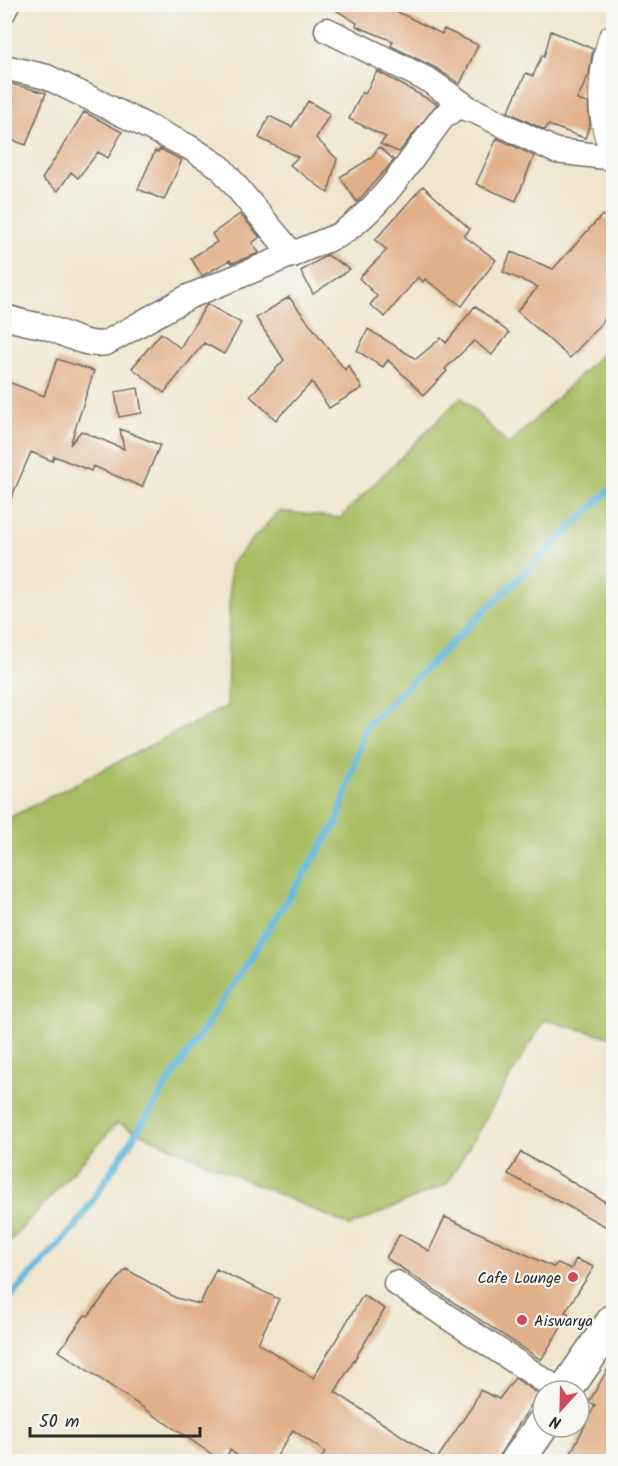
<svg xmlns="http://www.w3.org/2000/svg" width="618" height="1466" font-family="Kalam,sans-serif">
	<rect width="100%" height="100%" fill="#f6f6f2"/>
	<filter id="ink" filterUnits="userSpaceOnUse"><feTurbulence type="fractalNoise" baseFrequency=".0167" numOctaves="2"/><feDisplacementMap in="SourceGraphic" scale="12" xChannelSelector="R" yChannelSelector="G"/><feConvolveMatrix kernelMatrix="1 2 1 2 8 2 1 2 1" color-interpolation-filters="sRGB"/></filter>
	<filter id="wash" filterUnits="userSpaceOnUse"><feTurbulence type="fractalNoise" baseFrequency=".008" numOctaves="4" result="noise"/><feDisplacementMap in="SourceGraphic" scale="24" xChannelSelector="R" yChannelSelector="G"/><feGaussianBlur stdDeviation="1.35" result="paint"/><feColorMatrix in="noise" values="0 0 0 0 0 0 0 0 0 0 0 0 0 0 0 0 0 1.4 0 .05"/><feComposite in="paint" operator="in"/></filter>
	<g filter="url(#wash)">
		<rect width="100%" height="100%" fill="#efe6cd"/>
		<path fill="#a8bd62" stroke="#6a7446" stroke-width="1.5" d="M613 343V1038L544 1020 447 1184 350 1226 117 1123 5 1247V820L227 706 230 564 279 511 340 518 461 397 509 445Z"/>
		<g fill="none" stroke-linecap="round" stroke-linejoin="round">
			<path stroke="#5db7da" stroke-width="7" d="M4 1304 76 1226 337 823 366 726 614 486"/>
		</g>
		<g id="blocks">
			<path fill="#e1af88" d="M326 4H382L442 34 444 29 478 45 460 84 436 68 391 46 393 41 356 26 357 23Z
				M551 31 593 49 589 74 577 100 588 103 590 124 585 138 548 125 545 130 508 112 526 73 533 76 542 55 544 57Z
				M377 71 437 104 399 152 380 144 386 137 349 119 362 92 365 94Z
				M4 82 46 93 26 145 4 137Z
				M308 101 330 114 316 138 337 159 328 193 290 165 298 157 259 138 269 116 292 127Z
				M84 112 122 132 108 158 98 152 78 178 71 172 58 191 42 179Z
				M497 138 534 156 516 201 476 184Z
				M379 147 394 160 357 202 340 177 371 158Z
				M160 149 182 160 164 200 138 189 155 151 158 152Z
				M423 186 470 229 464 236 496 260 462 306 425 279 423 282 418 277 385 317 370 305 377 296 359 278 387 250 375 240Z
				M240 214 260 237 252 243 259 253 232 263 230 260 202 276 191 258 217 242 212 234Z
				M602 215 614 225V309L570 358 517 311 538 287 503 272 511 252 553 269Z
				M327 255 350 269 313 294 301 271Z
				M289 297 345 370 348 365 362 388 329 408 312 382 276 420 250 396 284 360 256 318Z
				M207 304 241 323 224 354 204 343 164 393 132 368 161 333 180 348Z
				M475 306 509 333 492 355 474 341 445 369 447 371 424 395 388 360 383 367 357 351 368 329 416 359 441 338 446 343Z
				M57 359 94 371 70 445 81 431 124 449 120 429 160 445 142 487 93 466 91 471 54 456 52 461 31 452 4 515V380L44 396Z
				M138 388 142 413 119 417 115 392Z
				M521 1152 614 1207V1231L508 1174Z
				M445 1217 553 1267 558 1263 571 1269 576 1259 594 1267 565 1312 569 1314 541 1360 386 1258 400 1234 429 1251Z
				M126 1269 176 1298 200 1304 216 1269 279 1299 258 1343 313 1378 363 1295 385 1309 335 1392 437 1459 473 1405 480 1390 499 1399 515 1378 538 1394 502 1451 498 1461H320L325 1452 293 1430 274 1461H244L230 1450 224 1461H222L59 1351 85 1315 88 1316Z
				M614 1358V1461H567L595 1405 589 1402Z"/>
		</g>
	</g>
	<g filter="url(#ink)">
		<use href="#blocks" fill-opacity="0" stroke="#706c64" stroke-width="1.5"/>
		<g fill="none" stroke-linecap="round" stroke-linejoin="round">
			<g stroke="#706c64" stroke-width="27">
				<path id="minor" d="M4 11 7 4
					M327 30 430 81 467 107
					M4 67 47 77 189 147 220 167 293 255
					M4 316C19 323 31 323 46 327 65 333 86 347 106 343L188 297 339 235C384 206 411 158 443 117L458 106 477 112 556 151 614 158
					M396 1283 560 1391"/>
			</g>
			<g stroke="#706c64" stroke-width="34">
				<path id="major" d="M614 40C604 74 601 112 614 145"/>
			</g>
			<g stroke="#706c64" stroke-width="36">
				<path id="highway" d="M565 1391 614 1320
					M517 1462 543 1424"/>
			</g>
			<use href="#minor" stroke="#fff" stroke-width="24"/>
			<use href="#major" stroke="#fff" stroke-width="32"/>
			<use href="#highway" stroke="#fff" stroke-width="33"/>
		</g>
	</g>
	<g fill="#d1495b" stroke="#f6f6f2" stroke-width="2">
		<circle cx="573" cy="1277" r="6"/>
		<circle cx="522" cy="1320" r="6"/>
	</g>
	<g text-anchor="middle" stroke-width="4.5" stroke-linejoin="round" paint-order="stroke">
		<g font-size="16" fill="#2b2b2b" stroke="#f6f6f2" text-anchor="end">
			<text x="561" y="1283">Cafe Lounge</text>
			<text x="534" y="1326" text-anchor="start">Aiswarya</text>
		</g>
	</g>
	<rect width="618" height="1466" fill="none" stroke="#f6f6f2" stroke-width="24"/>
	<g transform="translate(561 1409) rotate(202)"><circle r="28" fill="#f6f6f2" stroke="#a5a5a2" stroke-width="1.5"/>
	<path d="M0-4.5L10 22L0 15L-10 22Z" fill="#d1495b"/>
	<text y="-9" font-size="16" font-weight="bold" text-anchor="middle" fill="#2b2b2b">N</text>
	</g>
	<path d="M30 1427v9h170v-9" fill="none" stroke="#2b2b2b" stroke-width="3"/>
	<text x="39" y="1427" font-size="18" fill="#2b2b2b" stroke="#f6f6f2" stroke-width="4.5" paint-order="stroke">50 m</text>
</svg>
